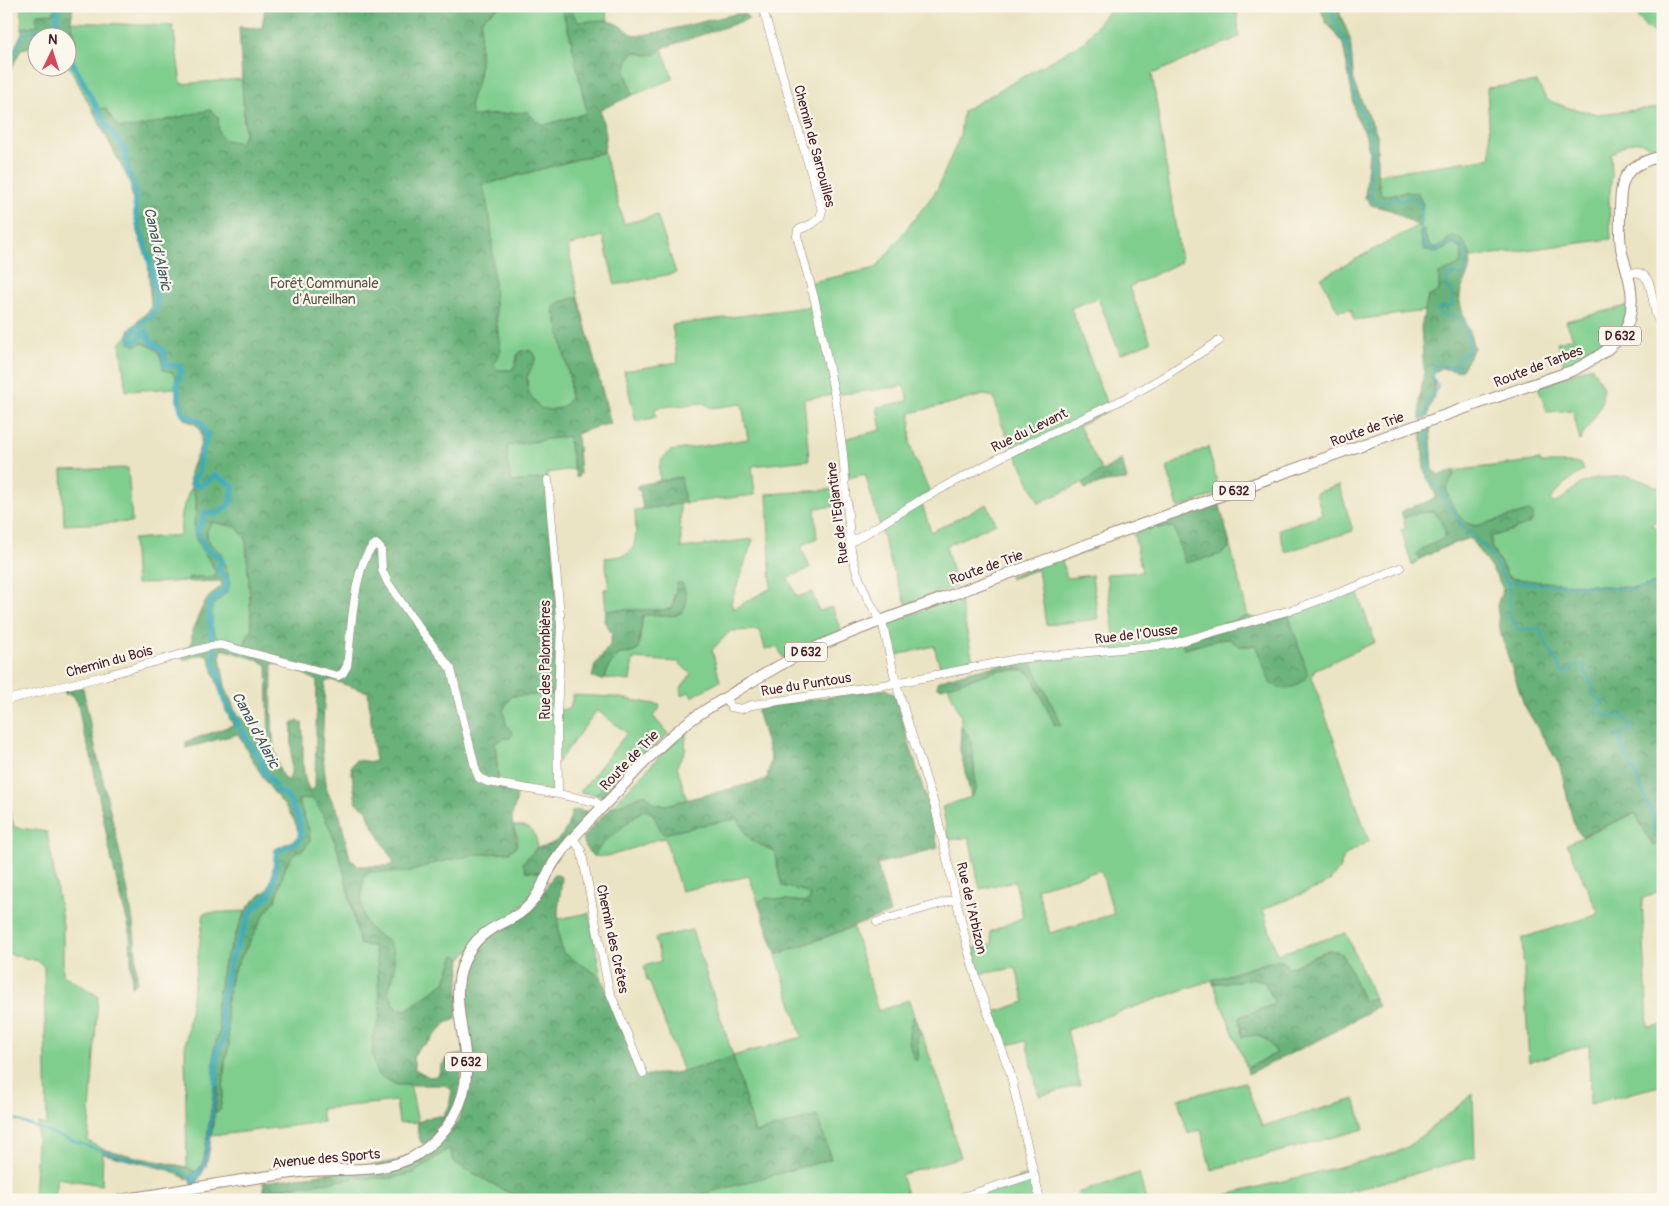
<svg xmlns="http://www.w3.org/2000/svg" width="1669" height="1206" font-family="Pangolin,sans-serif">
	<defs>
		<pattern id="forest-crowns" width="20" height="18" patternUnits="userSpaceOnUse" patternTransform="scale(1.25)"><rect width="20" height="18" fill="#67b179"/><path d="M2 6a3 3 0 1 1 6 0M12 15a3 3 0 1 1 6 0" fill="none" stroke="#578f63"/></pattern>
	</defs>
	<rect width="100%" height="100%" fill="#fbf7ec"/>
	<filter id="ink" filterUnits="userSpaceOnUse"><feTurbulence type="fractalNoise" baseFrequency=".02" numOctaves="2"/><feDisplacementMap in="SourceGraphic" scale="10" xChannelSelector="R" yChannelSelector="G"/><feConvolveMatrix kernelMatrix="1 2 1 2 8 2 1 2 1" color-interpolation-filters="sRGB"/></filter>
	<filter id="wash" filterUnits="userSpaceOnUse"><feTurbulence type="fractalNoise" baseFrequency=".0096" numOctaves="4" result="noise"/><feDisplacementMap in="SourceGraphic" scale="20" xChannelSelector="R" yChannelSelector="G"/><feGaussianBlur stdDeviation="1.12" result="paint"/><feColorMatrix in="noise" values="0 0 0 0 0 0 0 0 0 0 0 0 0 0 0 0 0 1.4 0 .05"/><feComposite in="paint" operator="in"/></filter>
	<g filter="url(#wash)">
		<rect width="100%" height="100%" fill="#ebe4c4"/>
		<path fill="#7fce8e" stroke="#64765c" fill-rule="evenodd" d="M21 6H55L54 13 38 25 22 28Z
			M500 6H561L570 36 587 113 544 125 537 123 528 112 472 116C466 97 476 91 479 75 481 56 479 37 482 19Z
			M569 6H605L608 20 578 22Z
			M1112 6H1234L1237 9 1239 37 1152 74 1181 262 1129 287 1151 342 1120 354 1098 298 1071 308 1109 410 1079 426 1102 471 1082 483 1039 503 1001 423 994 397 984 395 911 413 910 443 914 457 930 492 920 498 931 532 987 504 996 523 946 546 956 586 907 605 892 568 865 474 849 478 844 439 881 430 877 407 908 401 904 386 804 399 809 460 752 466 755 495 685 503 681 477 660 481C658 467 659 460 670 451L748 439 742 404 711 408 703 403 655 408 656 417 636 422 624 371 678 362 672 325 813 306 807 283 876 268 937 190 960 136 963 111 1084 42Z
			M1629 6H1663V40L1646 27Z
			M71 22 173 26 181 84 242 79 245 134 240 143 225 140 218 134V117L210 110 134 128 118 127 105 108 93 111 68 64V46L76 42Z
			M662 48 673 79 633 95 625 72 629 56 635 52 646 55 656 54Z
			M1537 82 1547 100 1569 108 1599 114 1663 107V151L1659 153C1637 136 1632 140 1611 154L1612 175 1609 200 1611 239 1471 257C1468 247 1463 237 1451 236L1443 245 1435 248C1427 244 1426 239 1424 230V249H1445L1451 243 1461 249C1465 268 1453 267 1440 274L1439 291 1428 297 1425 311 1354 320 1351 309 1338 311 1321 278 1421 224 1407 191 1393 195H1381L1377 174 1491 158 1487 88Z
			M604 152 624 224 657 215 676 273 615 285 603 236 568 246 578 297 558 303 554 308 570 380V398L564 407 550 410 540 409 527 392V377L536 358 534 353 529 350 517 355V364L512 370H497L493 363 500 351 483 185Z
			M1627 306C1627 309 1627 314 1626 318 1618 343 1588 359 1565 368L1557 342 1573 338 1566 321Z
			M127 336 129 342C146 343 160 346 162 365L176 376V388L126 391 120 344Z
			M1591 366C1594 372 1599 378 1601 383 1609 404 1588 423 1580 441L1573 410 1547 412 1538 387Z
			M568 436 574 469 547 473V478L512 482 507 463V445Z
			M1208 447 1220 493 1178 508 1167 467Z
			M1540 460 1541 463H1579L1584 470 1564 484 1550 500 1554 503 1558 502 1580 484 1596 478 1629 476 1663 489V516L1651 525 1663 531V581L1638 588 1541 582 1509 578 1491 546V537L1530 524 1529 511 1476 526C1459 524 1449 502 1446 488L1455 474 1452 471Z
			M128 468 132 522 64 525 62 470Z
			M1339 485 1353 531 1285 552 1279 529 1322 514 1316 493Z
			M190 488C204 506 189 519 196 537 200 550 211 560 216 572L213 577H189L187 581 136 584 133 539 181 535C180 524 181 514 185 503 187 497 189 494 190 488Z
			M840 489 841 506 815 508 817 538 801 546 810 568 788 578 797 597 812 592 819 611 832 607 842 633 783 658 778 647 765 649 760 630 730 631 712 650 720 681 692 697 689 692 681 696V688L691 674 678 662 633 659 630 681 605 678 609 666 619 654 632 653 638 650 643 615H676L674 593 673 608 665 610H606L604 589H609L605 558C611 557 619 557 625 555 640 550 635 522 635 510L680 504 681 548 753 539 731 603 733 609 771 588 767 494Z
			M1434 511C1458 546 1440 535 1417 553L1420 559 1412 565 1401 530 1406 528 1403 518 1413 514Z
			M212 522 237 527 246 539 252 632 247 637 245 644C214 639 211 640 212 606L228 591 230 582 221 554 211 545 207 537V530Z
			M1157 524V528L1174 526 1228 549 1229 541 1248 616 1207 629 1184 649 1217 640 1230 639C1239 648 1244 647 1256 645L1271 684 1290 620 1289 616 1356 589 1375 642 1314 670 1312 677 1369 841 1345 855 1339 869 1330 881 1322 886 1263 909 1277 954 1346 933 1374 998 1364 1002 1344 956 1328 950 1292 967H1287L1284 962 1275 960 1212 980 1067 1030 1080 1085 1039 1096 1026 1041 1006 1045 992 1013 1025 1002 1016 968 979 974 973 949 992 944 990 932 1023 917 1015 881 980 889 969 837 949 840 942 807 971 797 976 790 972 743 969 736 961 726V717L948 686 1000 670H1024L1031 674 1055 725 1032 664 1028 662 1104 653 1102 644 1115 643 1106 574 1142 572 1134 534ZM1101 870 1114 914 1050 933 1037 888Z
			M1096 544V548L1062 561 1067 578 1092 575 1098 619 1046 625 1038 569 1010 579V576Z
			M959 596 974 665 941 671 934 646 893 656 888 629 891 622Z
			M554 694V710L570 709 573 695 614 697 660 705 659 710 653 716 668 734 642 759 630 758 595 795 580 792 627 733 597 710 554 767V791H516L499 788 495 743 504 738 506 724 503 710 511 696Z
			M684 731 686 732 685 751 677 766 687 800 665 805 656 804 651 799 640 795 633 800 609 809Z
			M6 795 14 827 47 832 63 925V975L98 996 88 1141 103 1149 102 1185 57 1178 54 1200H34L38 1123 47 1125 44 967 38 961 6 953Z
			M312 798C339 825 350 907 360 945L374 946 377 962 381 1013 377 1027 373 1037V1057L377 1074 397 1085 410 1084 418 1122 399 1123 396 1101 321 1109 323 1122 211 1136 215 1112 220 1110 223 1092 225 1062 229 1046 226 1004 232 974 265 913 276 899 286 865 294 854 305 848 309 830 298 800Z
			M644 809 652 813 738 818C748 841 751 841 774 851L782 886 800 890 811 895 810 900 805 902 766 898 758 902 749 876 681 891 665 838C643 841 615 860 593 856L603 843Z
			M1635 813 1653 846 1663 842V889L1642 899 1648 1027 1663 1025V1085L1590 1104 1589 1045 1529 1062 1522 938 1599 914 1567 844Z
			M513 826C518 826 522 825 526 827 534 830 541 844 534 851 529 857 527 856 523 863L527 871 538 872 543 875 527 902 461 958 455 955 445 982 406 1010 396 1008 388 992 395 970 391 947C385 942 377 937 372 931 359 919 361 893 364 876L371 872H409L435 863 474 855 509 852 516 846 518 839Z
			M246 911 224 962 216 1009 220 1030 214 1048V1091L210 1118 204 1159 202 1166 195 1172 187 1167 185 1048 204 913Z
			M589 913 601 977 563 953 559 938 558 919Z
			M853 927 878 1011 909 1000 914 1016 913 1018 917 1038 921 1033 946 1099 953 1133 961 1157 901 1175 909 1200H693L692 1197 831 1159 817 1116 755 1133 733 1057 683 1072 649 981H647L644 966 661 961 655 938 692 930 733 1056 802 1037 776 955Z
			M1251 978 1264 981 1274 1000 1273 1005 1239 1017 1242 1036 1255 1035 1267 1040 1277 1053 1247 1068 1213 983 1239 982Z
			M1245 1082 1262 1126 1355 1099 1364 1129 1211 1170 1201 1130 1188 1134 1178 1099Z
			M1473 1094 1475 1157 1317 1200H1206L1395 1153 1409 1146Z
			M449 1148 455 1163 522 1200H265L264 1190 358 1178H393L414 1173Z
			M1139 1173 1146 1200H1079L1077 1193Z
			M1030 1174 1036 1200H959Z"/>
		<path fill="url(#forest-crowns)" stroke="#586852" fill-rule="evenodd" d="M55 6H73L71 22 76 43 68 46V38H38L37 46 21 49 6 80V64L22 33V28L38 25 36 19 37 14 54 13Z
			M265 6H500L482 19C479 37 481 56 479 74 477 91 466 97 472 116L528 112 537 122 544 125 587 113 570 36 561 6H569L578 22C610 19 609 18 635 36L660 32 735 14H745L749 19 662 48 657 54 646 55 635 52 629 56 625 72 633 95 600 110 606 135 604 152 483 185 491 223 496 324 501 351 494 364 497 370H512C518 362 515 358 520 351 528 350 532 350 536 358L527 377 528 392 540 408 550 410 564 407 570 398V380L554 308 558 303 578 297 611 424 598 426 577 434 580 474 578 477H576L568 436 507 446V463L512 482 547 478 556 584 557 626 554 694 511 696 503 710 506 724 513 734 510 738H504L495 743 499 788 516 791C519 801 512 809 512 819 512 829 518 837 516 847L509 852 474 855 435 863 409 872H371L364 877C361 890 359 910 366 923 370 932 378 934 386 940 400 951 393 978 388 992L396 1008 406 1010 445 982 455 955 461 958 456 1019 446 1023 429 1042 418 1048 413 1058 415 1069 429 1077 438 1076 442 1065 450 1056 462 1055 460 1088 455 1107 434 1138 423 1144C417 1138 417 1130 418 1122L433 1116H443L449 1107 452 1090 445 1085H397L377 1074 373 1057V1037L377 1027 381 1013 377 962 374 946 360 945C351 907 339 825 311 798L298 800 309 830 310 840 305 848 294 854 286 865 276 899 265 913 232 974 226 1004 229 1046 225 1062 223 1092 220 1110 215 1112 219 1077H214V1048L220 1030 216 1009 224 962 246 910 253 901 268 889 272 876 275 849 294 840 299 836C296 814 278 800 266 782 256 766 247 750 238 734L186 748V742L233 725 226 711 208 655H199L184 660 180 650 188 647 192 640V630L202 608 208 598 222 585 220 581 192 582 187 581 189 577H213L216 572C211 559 199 549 195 536 192 523 198 511 196 498 194 488 187 488 190 473 193 459 205 445 200 430 198 423 189 423 185 419 176 412 175 386 176 376L172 372 163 370 161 356 157 350 143 342 135 346 129 342 127 336 130 329 151 308 148 262 137 232 130 182 93 111 105 108 118 127 133 128 210 110 218 117 219 134 225 140 240 143 245 134 239 27 262 28ZM212 522 237 527 246 539 252 632 249 633 245 644C214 639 211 640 212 606L228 591 230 582 221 553 211 545 207 537V530ZM222 649 258 660 267 665 269 742 272 762 270 761 254 732 235 711 225 686 220 657ZM272 663 294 669 317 681 315 788 310 791C299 774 305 744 302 723L298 720 292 724 291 775 289 779 286 781C268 761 272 690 272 663ZM331 680 368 692 375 762 356 760 351 767 356 802 367 810 370 820 392 859 393 864 388 866H358L350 858 340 816 327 791 322 749 325 682Z
			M1320 6H1340V14L1350 38 1354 84 1377 134V174L1381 195C1394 195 1405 191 1418 193L1423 204 1421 224 1418 226 1391 210 1371 205 1365 197 1369 151 1365 133 1356 116 1343 44 1335 32 1326 23Z
			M1424 230C1426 239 1427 245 1435 248L1443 245 1451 236C1459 236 1463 240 1466 246 1480 268 1457 283 1460 303 1463 318 1471 333 1474 348L1462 370 1456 371 1441 368 1435 372 1432 377C1440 392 1429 403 1428 417L1420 420V396L1424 373 1421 327 1428 297 1439 291V274C1453 267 1465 268 1461 249L1452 243 1445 249 1434 253 1424 249 1420 237V231Z
			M1430 425 1433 470 1439 475 1452 471 1455 474 1446 488C1449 502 1459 524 1476 526L1529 511 1533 514V519L1530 524 1491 537V546L1509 578 1541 582 1638 588 1663 581V842L1653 846 1635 813 1582 836 1575 829 1560 766 1524 705 1501 635 1497 605 1503 589 1495 574 1470 538 1449 545 1420 559 1416 554C1439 535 1458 546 1434 511L1413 514 1403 518 1401 512C1413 504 1426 505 1436 496L1424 470 1421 428Z
			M1122 459 1127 480 1105 482 1085 489 1082 483Z
			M681 477 685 503 643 509 640 491 636 489 638 485Z
			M1219 502 1229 541 1228 549 1219 555 1185 563 1174 527 1157 528V524Z
			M677 583H682C687 593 690 612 676 615 666 618 654 613 643 615L638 650 632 653 619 654 609 666 605 678 602 680 592 677 595 665 610 645 612 634 604 621 606 610H665L673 608Z
			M1248 616C1262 622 1275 620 1289 616L1308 674C1299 689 1286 691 1271 684L1255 645C1244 647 1239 648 1230 639L1217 640 1184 649 1182 643 1196 633Z
			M1028 662 1032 664 1061 723 1060 726 1055 725 1031 674 1024 670H999L942 688 937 687V682C964 671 999 664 1028 662Z
			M78 686 83 688C97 766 121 843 133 922 136 942 136 963 137 983L132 987 130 932 112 862 91 756 82 727 78 704 73 695 65 694 64 690Z
			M886 689 895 695 929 809 938 848 877 864 890 913 776 955 758 902 766 898 805 902 810 900V895L800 890 782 886 774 851C751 841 748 841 738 818L663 834 652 813 644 809 603 843 593 856 587 850 582 838 609 809 645 794 656 804 665 805 762 781 767 778 771 759 757 710 766 706Z
			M961 726 969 736 972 743 976 790 971 797 960 750Z
			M635 755 642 759 608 797 595 795 617 769Z
			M579 810 593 812 543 875 538 872 526 871 523 863C527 856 534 854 537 847 559 846 567 832 572 811Z
			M554 874 560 876 562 879 558 911 559 938 563 953 601 977 642 1076C655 1073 667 1075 680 1072 698 1069 716 1062 733 1056L755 1133 817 1116 831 1159 693 1197V1200H522L455 1163 449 1148 414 1173 393 1178H358L264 1190 263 1182 315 1175 423 1156 437 1147 458 1121 466 1097 461 996 465 972 470 957 478 944 541 896Z
			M1328 950 1337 951 1344 956 1364 1002 1374 998 1378 1006 1323 1038 1248 1074 1247 1068 1277 1053 1267 1040 1256 1035 1242 1037 1239 1017 1273 1005 1274 1000 1264 981 1251 978 1239 982 1213 983 1212 980 1275 960 1284 962 1287 967H1292Z
			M914 1016 921 1033 917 1038 919 1058 916 1061C907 1049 907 1028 914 1016Z
			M103 1149 140 1158 187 1167 195 1172 190 1178 187 1179 169 1170 104 1154Z"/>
		<path fill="#3babb9" stroke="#426572" d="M214 1077H219L209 1152 206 1166 197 1182 202 1198 197 1200 190 1181V1176L202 1166 204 1159 214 1091Z"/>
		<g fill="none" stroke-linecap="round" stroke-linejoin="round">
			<path stroke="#3babb9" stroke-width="2" d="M1328 6 1349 51 1351 82 1356 101 1371 134 1373 158 1370 171 1371 200C1379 205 1387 202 1395 198L1402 201 1410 196C1429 206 1419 213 1421 227 1421 234 1424 241 1425 247L1437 250 1449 242H1453L1462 246 1467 257 1464 274 1461 275 1454 273 1451 274 1446 282C1449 291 1456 295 1452 306L1439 307 1438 310 1439 314C1444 317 1450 314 1455 316 1465 319 1470 341 1469 350L1458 359 1460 364 1458 367 1434 366 1433 378 1438 386 1437 389 1427 403 1425 419
				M6 71 23 36C32 27 49 31 60 35
				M1427 426 1430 462 1427 478 1439 489 1461 524 1491 554 1510 589 1509 616 1520 631 1535 628 1539 629 1562 672 1565 673 1581 664H1585L1586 665C1581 675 1591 679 1593 688 1594 691 1593 694 1594 696L1602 702 1596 711 1607 716H1623L1633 729C1627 732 1622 732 1617 736L1653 814 1654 828 1659 842 1663 843
				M1506 582 1633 590 1655 585 1663 579
				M6 1116C45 1131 83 1145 122 1157 146 1164 169 1163 191 1177"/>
			<path stroke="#3babb9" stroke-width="5.5" d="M58 6 57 20 61 38
				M68 54 103 119 125 151 128 171 135 190 136 216 153 273V283L156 291V308L150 318H148L141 323 130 336V339L135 341 139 339 146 330 151 342C164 352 164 346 165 365L180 366 181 370 177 385 181 410 184 415 201 422 207 436 200 458 198 474 192 479 193 485 201 486 215 475 233 486 231 503 219 513H204L202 522 197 531 205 548 221 558 222 561 218 569 227 580V586L225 590 210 603 209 607 211 634 215 649 214 662 219 675 224 700 250 745 260 758 265 774 270 778 277 791 286 795 299 819 301 829 300 838 297 842 277 851C275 866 277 886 266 898 260 904 254 906 250 914L229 964 221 1008V1018L225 1027 223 1041 217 1051 216 1084"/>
		</g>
	</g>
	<g filter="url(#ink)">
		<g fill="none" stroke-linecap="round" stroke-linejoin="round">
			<g stroke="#9a8278" stroke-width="9">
				<path id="minor" d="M762 6 822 210 820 218 812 224 798 230 797 236 815 301 835 397 843 454 851 551 857 573 867 597 883 625 896 683 912 736 935 807 967 946 980 991 1010 1072 1040 1200
					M1629 273C1660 267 1646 309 1663 327
					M548 480 561 626 557 717 558 794 596 802 602 807
					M850 543 924 498 1003 456 1128 397 1160 379 1219 341
					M725 698 731 707 741 709 752 705 896 683 1017 659 1172 644 1298 608 1360 585 1400 568
					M6 700 104 676 211 646 221 645 338 676 343 673 347 666C351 639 353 558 376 544L381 549 382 570 388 583 417 625 451 669 476 771 479 778 488 782 558 794
					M573 838 581 850 584 864 609 990 643 1073
					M877 922 956 899
					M953 1200 1034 1174"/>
			</g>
			<g stroke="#9a8278" stroke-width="12">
				<path id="major" d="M120 1200C183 1190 246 1178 308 1171 343 1168 383 1174 415 1156 446 1137 468 1103 466 1066 465 1029 449 995 465 959 482 921 512 927 532 902 542 890 546 874 554 862 571 837 594 816 614 795 643 764 671 731 707 709 738 690 769 670 801 654 842 635 885 619 927 604 978 585 1029 566 1080 547 1244 487 1409 427 1574 370 1595 359 1622 344 1629 320 1636 296 1628 275 1622 253 1619 240 1620 228 1620 215 1620 177 1624 165 1663 156"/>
			</g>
			<use href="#minor" stroke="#fff" stroke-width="8"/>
			<use href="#major" stroke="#fff" stroke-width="10"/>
		</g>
	</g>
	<g text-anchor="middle" stroke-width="4.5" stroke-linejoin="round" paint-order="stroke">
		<g fill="#fbf7ec" stroke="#7f6065" stroke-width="1">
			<rect x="1599" y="326.5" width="42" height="19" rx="4"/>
			<rect x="1213" y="481.5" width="42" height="19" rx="4"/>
			<rect x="785" y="642.5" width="42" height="19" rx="4"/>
			<rect x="445" y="1052.5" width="42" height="19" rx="4"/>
		</g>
		<g font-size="12" font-weight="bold" fill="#4a1f2b">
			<text x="1620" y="340">D 632</text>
			<text x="1234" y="495">D 632</text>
			<text x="806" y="656">D 632</text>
			<text x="466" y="1066">D 632</text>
		</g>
		<g font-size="14" fill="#4a1f2b" stroke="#fbf7ec">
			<text transform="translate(815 146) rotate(75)" y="5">Chemin de Sarrouilles</text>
			<text transform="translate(1538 366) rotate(-21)" y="5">Route de Tarbes</text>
			<text transform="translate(1367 429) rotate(-20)" y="5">Route de Trie</text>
			<text transform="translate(1029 430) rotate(-26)" y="5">Rue du Levant</text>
			<text transform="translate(837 513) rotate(-97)" y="5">Rue de l'Eglantine</text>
			<text transform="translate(986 567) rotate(-20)" y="5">Route de Trie</text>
			<text transform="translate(1136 634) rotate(-7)" y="5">Rue de l'Ousse</text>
			<text transform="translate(545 660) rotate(-90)" y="5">Rue des Palombières</text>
			<text transform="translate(109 661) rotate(-15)" y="5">Chemin du Bois</text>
			<text transform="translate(806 684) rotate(-9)" y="5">Rue du Puntous</text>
			<text transform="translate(629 760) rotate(-46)" y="5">Route de Trie</text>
			<text transform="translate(972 908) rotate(77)" y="5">Rue de l'Arbizon</text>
			<text transform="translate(613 939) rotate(78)" y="5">Chemin des Crêtes</text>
			<text transform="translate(326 1158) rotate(-5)" y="5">Avenue des Sports</text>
		</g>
		<g font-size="14" fill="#5a5449" stroke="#fbf7ec">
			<text x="324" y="288">Forêt Communale<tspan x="324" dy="16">d'Aureilhan</tspan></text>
		</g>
		<g font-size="15" font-style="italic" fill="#445764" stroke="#fbf7ec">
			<text transform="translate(158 249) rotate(78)" y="5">Canal d'Alaric</text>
			<text transform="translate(256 730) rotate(62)" y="5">Canal d'Alaric</text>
		</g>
	</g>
	<rect width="1669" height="1206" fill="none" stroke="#fbf7ec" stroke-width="25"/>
	<g transform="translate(52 52) rotate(4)"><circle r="24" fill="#fbf7ec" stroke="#b4a19f"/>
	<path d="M0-4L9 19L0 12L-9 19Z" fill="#d1495b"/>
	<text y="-8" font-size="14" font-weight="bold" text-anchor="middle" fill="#4a1f2b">N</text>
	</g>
</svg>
